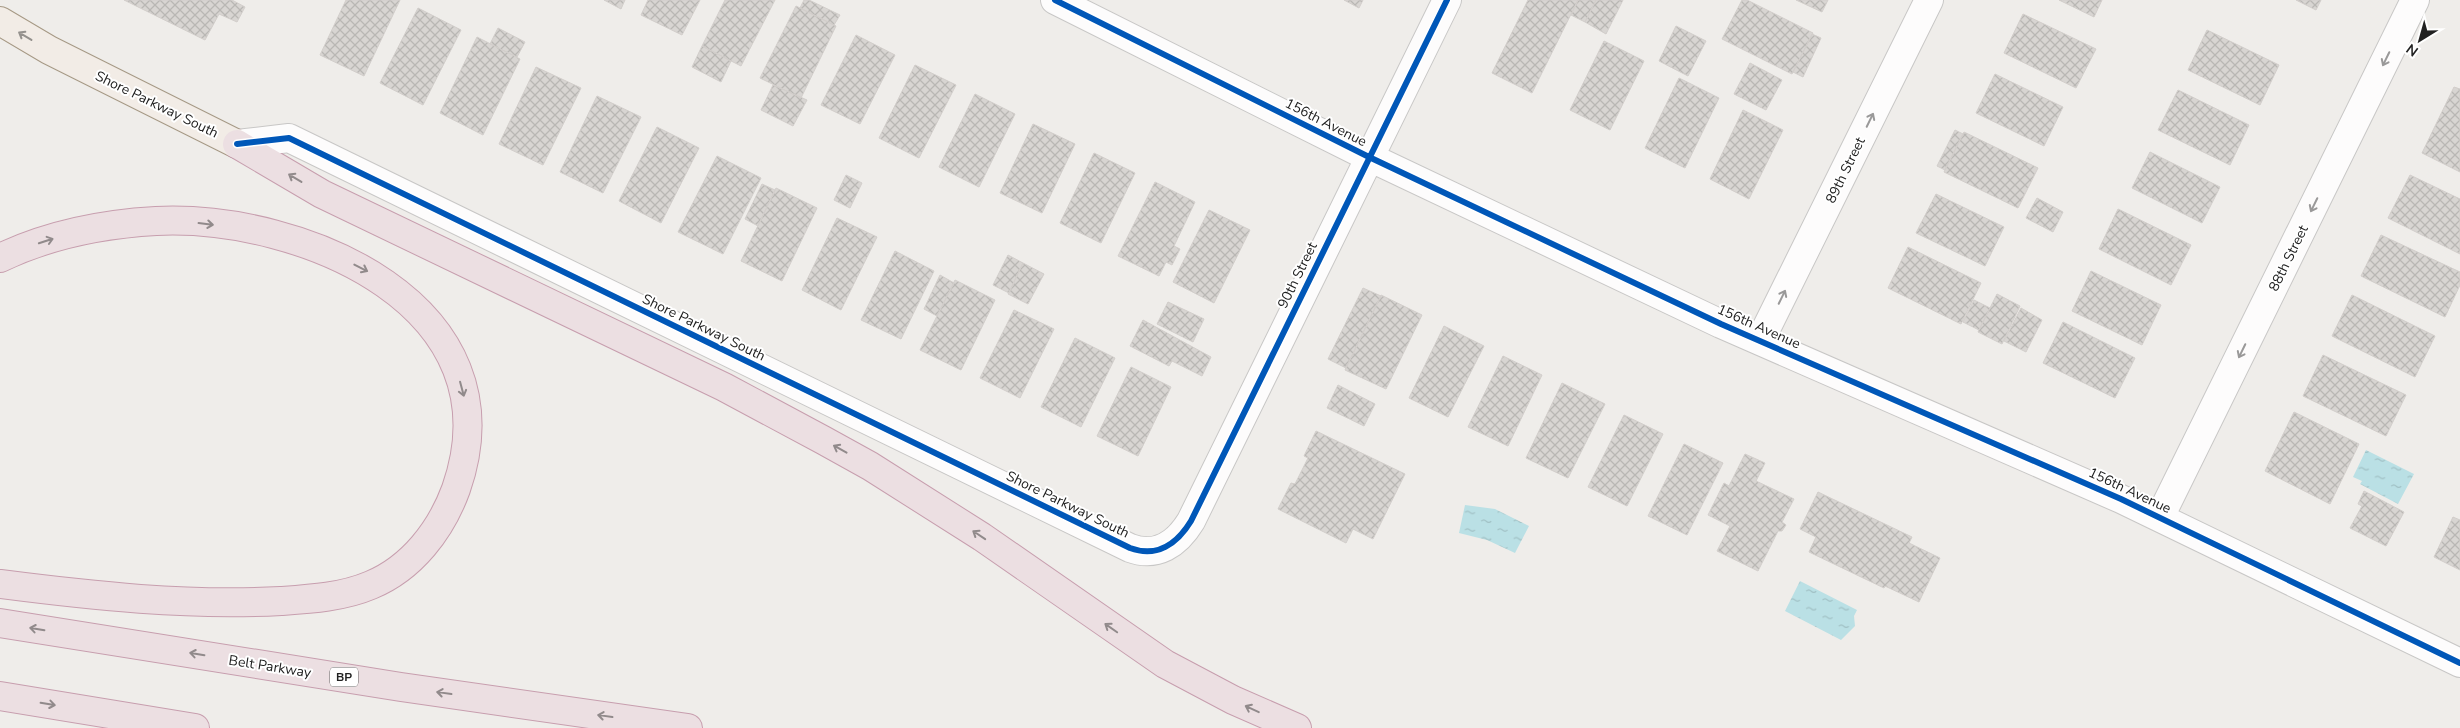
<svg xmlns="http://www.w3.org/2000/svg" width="2460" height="728" font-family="'Nunito Sans',sans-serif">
	<defs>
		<pattern id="water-ripples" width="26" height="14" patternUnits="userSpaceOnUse" patternTransform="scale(1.25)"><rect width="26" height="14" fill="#bae0e5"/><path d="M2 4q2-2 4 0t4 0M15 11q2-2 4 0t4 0" fill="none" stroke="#a0c0c4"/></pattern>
		<pattern id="building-cross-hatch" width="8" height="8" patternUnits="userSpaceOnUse" patternTransform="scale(1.25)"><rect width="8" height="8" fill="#d8d5d2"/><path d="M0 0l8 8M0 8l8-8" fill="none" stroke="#b9b7b4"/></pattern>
	</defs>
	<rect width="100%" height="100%" fill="#efedea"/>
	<path fill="url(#water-ripples)" d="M2366 450 2414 474 2398 504 2360 484 2362 481 2353 477Z
		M1465 505 1495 509 1529 526 1515 553 1487 540 1459 533Z
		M1800 581 1857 610 1854 616 1855 626 1841 640 1785 611Z"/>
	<path fill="url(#building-cross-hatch)" stroke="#d2cecb" d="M124 0H232L245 7 237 22 219 14 205 40Z
		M346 0H400L364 76 320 55Z
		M604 0H625L621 9Z
		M648 0H700L682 35 641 15Z
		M725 0H775L741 66 702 46Z
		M804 0H809L840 15 834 25 800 8Z
		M1344 0H1363L1359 8Z
		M1528 0H1578L1532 93 1492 73Z
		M1578 0H1596L1585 22 1571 15Z
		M1596 0H1623L1606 34 1585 22Z
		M1742 0H1747L1813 33 1792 74 1722 39Z
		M1796 0H1828L1822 12Z
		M2059 0H2102L2094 17Z
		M2296 0H2321L2316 10Z
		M796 6 836 26 801 98 760 78Z
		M418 8 461 30 423 105 380 83Z
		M2023 14 2096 49 2076 88 2004 53Z
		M1676 26 1706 41 1688 76 1659 61Z
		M498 28 525 42 517 57 490 44Z
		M2207 30 2279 65 2260 105 2188 70Z
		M1812 34 1821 38 1803 77 1793 72Z
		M856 35 895 55 860 124 821 105Z
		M477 37 520 59 483 135 440 113Z
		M1604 41 1644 61 1610 130 1570 110Z
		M702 46 731 61 721 82 692 67Z
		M1750 63 1782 80 1766 110 1734 94Z
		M915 65 956 85 919 158 879 138Z
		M536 67 581 88 543 165 499 144Z
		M1995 74 2063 107 2044 146 1976 113Z
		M1679 78 1719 98 1685 168 1645 148Z
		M773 85 807 100 793 126 761 110Z
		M2454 87 2460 89V172L2422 153Z
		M2178 90 2249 125 2230 165 2158 130Z
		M975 94 1015 114 979 187 939 167Z
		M597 96 641 117 603 193 560 172Z
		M1743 110 1783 130 1749 199 1710 179Z
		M1033 124 1075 144 1042 213 1000 193Z
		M657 127 699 148 661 223 619 201Z
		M1955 130 1963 134 1945 170 1937 166Z
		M1964 132 2038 168 2018 208 1944 172Z
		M2150 152 2220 187 2202 223 2132 188Z
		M1094 153 1135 173 1101 243 1060 223Z
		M717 156 761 178 723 254 678 232Z
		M846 175 862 183 850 208 834 200Z
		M2410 175 2460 199V254L2388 218Z
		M1155 182 1195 202 1174 246 1180 249 1172 265 1166 262 1159 276 1118 256Z
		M762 184 775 190 758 226 745 219Z
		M776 188 817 208 782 281 741 261Z
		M1936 194 2004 227 1985 266 1916 233Z
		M2037 198 2063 212 2053 232 2026 218Z
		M2118 209 2191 245 2171 285 2099 249Z
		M1209 210 1250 230 1214 303 1173 282Z
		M837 218 877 237 841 310 802 290Z
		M2381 235 2460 272V285L2445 317 2361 276Z
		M1908 247 1981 283 1961 324 1888 288Z
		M895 251 934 271 901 339 861 320Z
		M1008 255 1023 263 1009 293 993 285Z
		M1023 263 1044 274 1028 304 1008 294Z
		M2091 271 2161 305 2142 345 2072 311Z
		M940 275 954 283 937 316 924 309Z
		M955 280 995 300 961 370 920 350Z
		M1363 288 1381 296 1346 368 1328 359Z
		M1997 294 2020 306 2002 344 1978 332Z
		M1381 295 1422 315 1386 389 1345 370Z
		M2352 295 2435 336 2415 377 2332 336Z
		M1974 300 1990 308 1979 330 1963 322Z
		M1168 302 1204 319 1193 342 1157 324Z
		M2021 308 2042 320 2026 352 2004 341Z
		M1014 310 1054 329 1020 398 980 378Z
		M1143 320 1211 357 1202 376 1172 361 1169 366 1130 346Z
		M2063 322 2135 358 2115 398 2043 363Z
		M1444 326 1484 346 1448 417 1409 398Z
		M1075 338 1115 358 1081 427 1041 407Z
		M2323 355 2406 395 2386 436 2303 396Z
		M1503 356 1542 375 1508 446 1468 427Z
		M1131 367 1171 387 1138 456 1097 436Z
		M1562 383 1605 404 1568 478 1526 458Z
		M1338 385 1375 404 1364 426 1327 408Z
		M2294 412 2359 444 2330 504 2265 471Z
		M1624 415 1663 434 1627 506 1588 487Z
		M1316 431 1405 474 1373 539 1353 529 1346 543 1278 509 1291 483 1295 484 1308 458 1304 456Z
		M1684 444 1723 463 1687 535 1648 516Z
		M1745 454 1765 463 1756 481 1794 499 1782 522 1786 525 1782 531H1778L1758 571 1717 551 1730 526 1708 515 1724 483 1729 486Z
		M2364 491 2404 512 2386 546 2350 528 2362 506 2358 504Z
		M1818 492 1912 537 1909 543 1940 558 1919 602 1885 586 1884 588 1809 552 1816 537 1800 529Z
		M2453 517 2460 520V570L2434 557Z"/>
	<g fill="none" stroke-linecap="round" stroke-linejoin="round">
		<g stroke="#c8c7c6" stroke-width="30">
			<path id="minor" d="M1055 0 1369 157 1721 324 2121 499 2460 663
				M237 144 289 138 1130 548C1157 558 1177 544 1191 521L1447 0
				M1760 341 1929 0
				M2160 517 2415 0"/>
		</g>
		<g stroke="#a69985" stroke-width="30">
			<path id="primary" d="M0 21 49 50 237 144"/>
		</g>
		<g stroke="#c79eae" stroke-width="30">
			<path id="motorway" d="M237 144 322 194 724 387 823 440 870 466 982 537 1165 664 1233 700 1297 728
				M0 258C48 235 102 224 156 221 303 214 520 306 456 489 441 530 412 568 371 585 343 597 311 599 281 601 187 606 93 596 0 584
				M0 623 401 687 688 728
				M0 696 195 728"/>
		</g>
		<use href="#minor" stroke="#fdfcfc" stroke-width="28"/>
		<use href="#primary" stroke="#f2ece6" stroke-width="28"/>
		<use href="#motorway" stroke="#ecdfe2" stroke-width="28"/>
		<g stroke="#fff" stroke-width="9">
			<path id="cycleway" d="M1055 0 1369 157 1721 324 2121 499 2460 663
				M237 144 289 138 1130 548C1157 558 1177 544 1191 521L1447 0"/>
		</g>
		<use href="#cycleway" stroke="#0057b8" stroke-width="6"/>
	</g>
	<defs><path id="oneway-shaft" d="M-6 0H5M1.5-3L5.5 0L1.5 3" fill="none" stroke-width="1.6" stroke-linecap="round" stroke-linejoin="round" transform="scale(1.25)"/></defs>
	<use stroke="#94918d" href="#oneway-shaft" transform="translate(25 36) rotate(-149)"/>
	<g stroke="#9a9999">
		<use href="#oneway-shaft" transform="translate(2386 59) rotate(116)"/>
		<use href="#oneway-shaft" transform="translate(1870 120) rotate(-64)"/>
		<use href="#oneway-shaft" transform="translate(2314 205) rotate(116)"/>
		<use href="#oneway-shaft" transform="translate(1782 297) rotate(-64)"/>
		<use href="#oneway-shaft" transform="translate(2242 351) rotate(116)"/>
	</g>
	<g stroke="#918a8b">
		<use href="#oneway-shaft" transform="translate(295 178) rotate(-149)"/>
		<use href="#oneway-shaft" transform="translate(206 224) rotate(7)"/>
		<use href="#oneway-shaft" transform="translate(46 241) rotate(-18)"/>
		<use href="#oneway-shaft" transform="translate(361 268) rotate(27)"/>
		<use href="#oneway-shaft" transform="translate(462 389) rotate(75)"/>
		<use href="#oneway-shaft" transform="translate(840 449) rotate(-151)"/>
		<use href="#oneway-shaft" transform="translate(979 535) rotate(-146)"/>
		<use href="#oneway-shaft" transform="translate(1111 628) rotate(-145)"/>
		<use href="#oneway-shaft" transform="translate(37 629) rotate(-171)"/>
		<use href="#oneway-shaft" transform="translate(197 654) rotate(-171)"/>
		<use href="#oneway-shaft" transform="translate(444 693) rotate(-172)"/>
		<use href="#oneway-shaft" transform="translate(48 704) rotate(9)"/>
		<use href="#oneway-shaft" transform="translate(1252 709) rotate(-155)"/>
		<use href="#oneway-shaft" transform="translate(605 716) rotate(-172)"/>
	</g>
	<g text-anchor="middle" stroke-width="4" stroke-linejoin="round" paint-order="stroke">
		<rect fill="#fff" stroke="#646464" stroke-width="1" x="330" y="667.5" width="28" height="19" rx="4"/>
		<g font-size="12" font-weight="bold" fill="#212121">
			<text x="344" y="681">BP</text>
		</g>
		<g font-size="14" fill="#212121" stroke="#fff">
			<text transform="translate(157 104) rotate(26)" y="5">Shore Parkway South</text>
			<text transform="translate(1326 122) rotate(27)" y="5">156th Avenue</text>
			<text transform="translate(1845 170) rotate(-64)" y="5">89th Street</text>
			<text transform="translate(2288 258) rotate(-64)" y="5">88th Street</text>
			<text transform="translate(1297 275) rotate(-64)" y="5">90th Street</text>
			<text transform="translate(1759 326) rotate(24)" y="5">156th Avenue</text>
			<text transform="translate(704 327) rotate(26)" y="5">Shore Parkway South</text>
			<text transform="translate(2130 490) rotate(25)" y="5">156th Avenue</text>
			<text transform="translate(1068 504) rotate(26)" y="5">Shore Parkway South</text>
			<text transform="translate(270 666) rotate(9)" y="5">Belt Parkway</text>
		</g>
	</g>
	<g transform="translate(2420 40) rotate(217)" stroke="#ffffff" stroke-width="4" paint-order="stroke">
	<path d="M0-4L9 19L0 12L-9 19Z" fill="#212121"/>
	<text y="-8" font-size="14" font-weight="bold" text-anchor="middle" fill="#212121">N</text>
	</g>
</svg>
